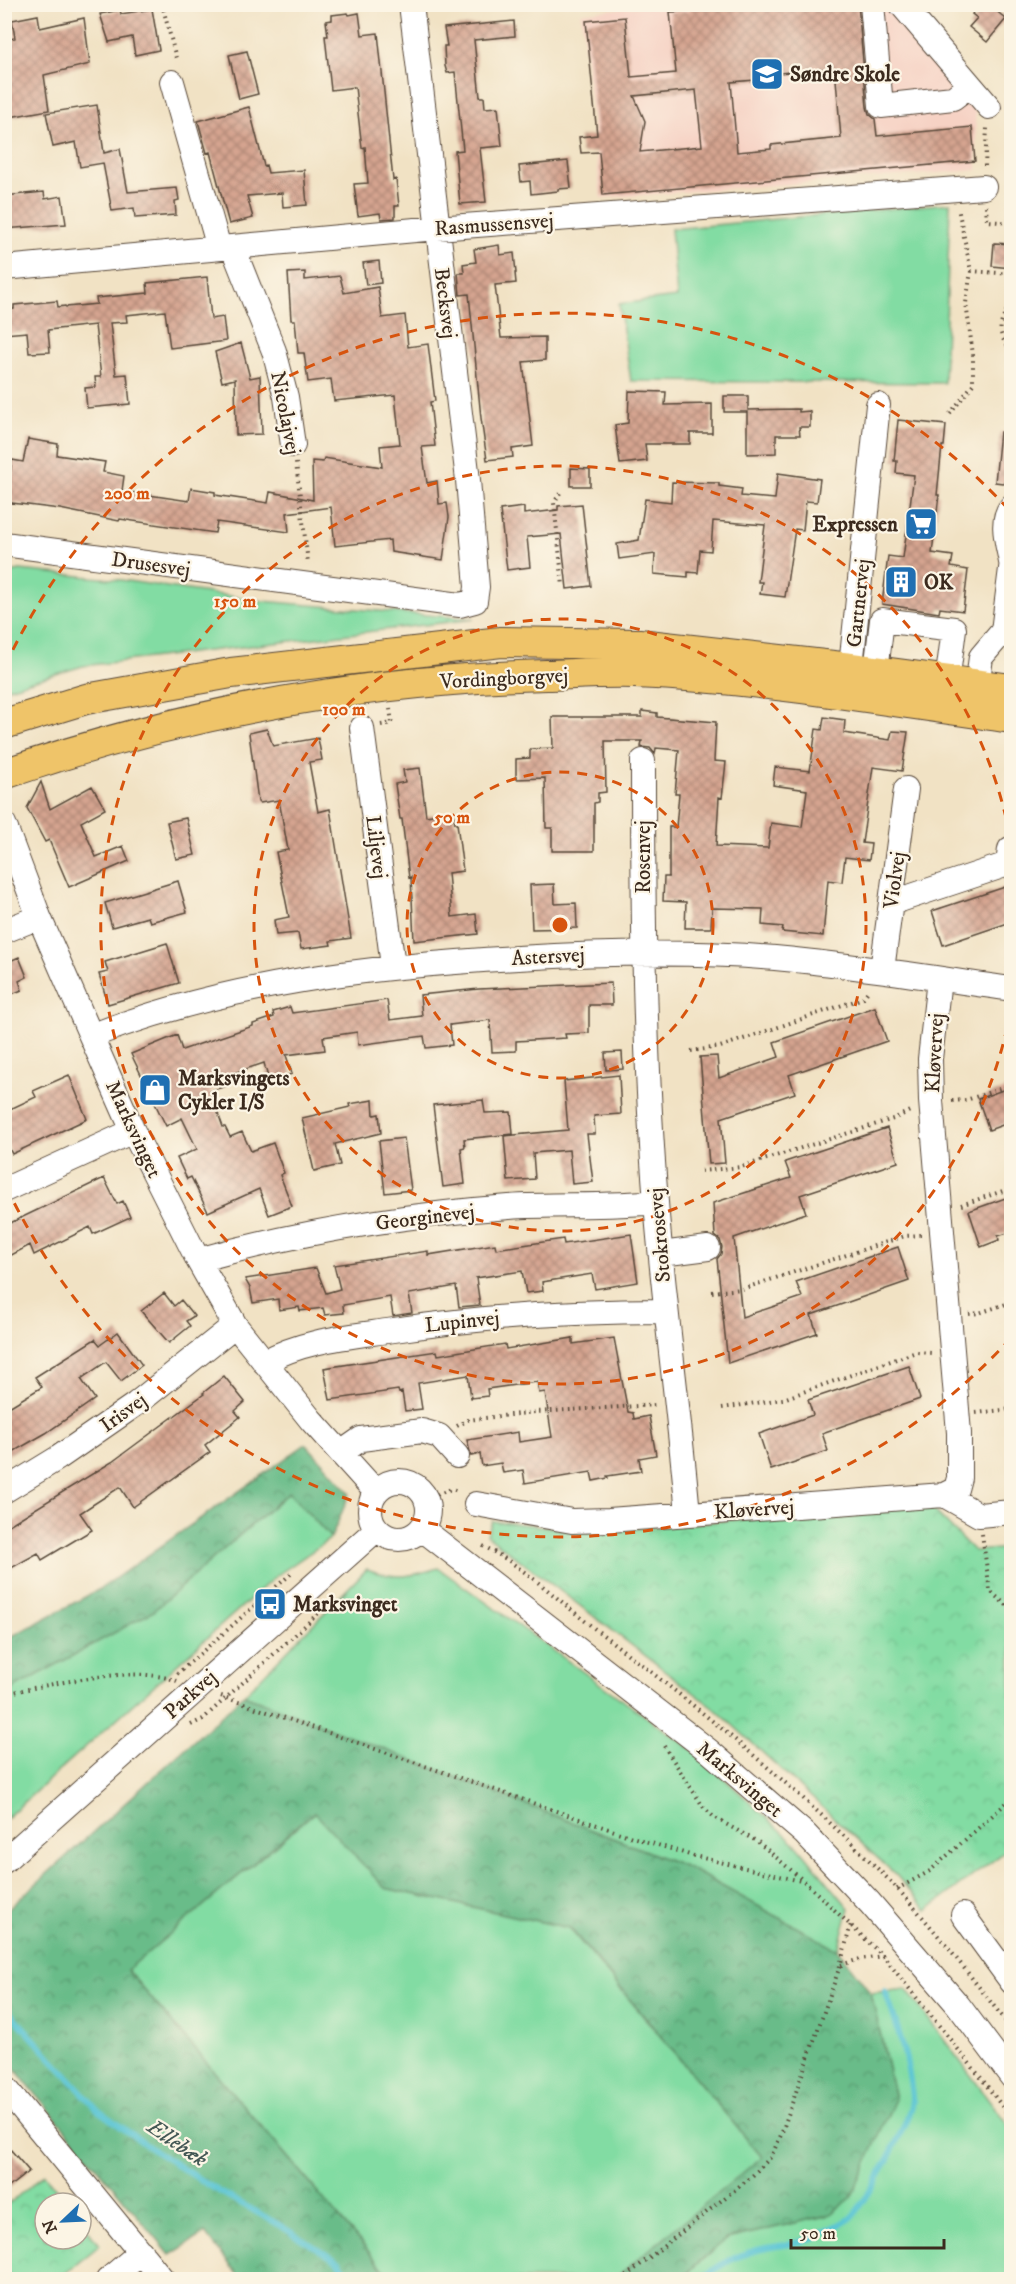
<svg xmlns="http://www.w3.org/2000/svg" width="1016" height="2284" font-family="'IM FELL DW Pica',serif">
	<defs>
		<pattern id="forest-crowns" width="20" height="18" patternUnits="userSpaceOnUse" patternTransform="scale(1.5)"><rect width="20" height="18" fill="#69bc89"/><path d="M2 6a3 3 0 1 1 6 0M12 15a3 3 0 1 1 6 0" fill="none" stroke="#58996f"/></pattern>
		<pattern id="park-crowns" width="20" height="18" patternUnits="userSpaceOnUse" patternTransform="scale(1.5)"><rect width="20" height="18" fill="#82dca3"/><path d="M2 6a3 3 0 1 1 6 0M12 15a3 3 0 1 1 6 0" fill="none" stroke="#71bd8c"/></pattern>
		<pattern id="building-cross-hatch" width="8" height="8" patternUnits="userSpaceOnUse" patternTransform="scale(1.5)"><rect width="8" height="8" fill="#d5a490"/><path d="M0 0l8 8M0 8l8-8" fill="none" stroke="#ae8675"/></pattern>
	</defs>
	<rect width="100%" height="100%" fill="#fcf5e5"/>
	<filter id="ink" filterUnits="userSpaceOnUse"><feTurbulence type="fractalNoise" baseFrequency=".0167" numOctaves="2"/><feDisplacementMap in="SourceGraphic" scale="12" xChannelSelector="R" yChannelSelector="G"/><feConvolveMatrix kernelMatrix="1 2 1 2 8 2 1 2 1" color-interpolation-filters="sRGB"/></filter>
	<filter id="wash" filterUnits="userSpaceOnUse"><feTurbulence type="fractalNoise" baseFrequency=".008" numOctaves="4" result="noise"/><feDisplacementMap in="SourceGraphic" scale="24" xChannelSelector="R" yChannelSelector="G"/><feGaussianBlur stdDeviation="1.35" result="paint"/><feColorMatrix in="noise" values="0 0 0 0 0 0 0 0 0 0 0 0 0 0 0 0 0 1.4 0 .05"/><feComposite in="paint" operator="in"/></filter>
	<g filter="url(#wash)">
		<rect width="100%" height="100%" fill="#f1e2c4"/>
		<path fill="#f6d2c4" d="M657 4 885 5 975 107 977 170 601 198 581 13Z"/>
		<path fill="#82dca3" stroke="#5e8360" stroke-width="1.5" d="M950 203 944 383 631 381 619 304 677 297 671 229Z
			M20 570 121 580 262 601 474 619 83 666 8 688 4 680 5 573Z
			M289 1492 331 1538 276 1576 5 1819V1693L152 1612Z
			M438 1568 695 1752 798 1846 849 1908 838 1950 687 1867 244 1695 367 1569C396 1580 409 1577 438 1568Z
			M315 1812 385 1888 569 1928 762 2157 614 2279H392L127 1970Z
			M906 1989 1011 2129V2279L679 2280 726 2239 829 2215 895 2099 871 1993Z"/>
		<path fill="url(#forest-crowns)" stroke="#527354" stroke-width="1.5" d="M306 1444 350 1493 331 1538 289 1492 152 1612 5 1693V1640L100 1589Z
			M244 1695 687 1867 838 1950 871 1993 895 2099 851 2198 829 2215 726 2239 679 2279H614L762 2157 570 1928 385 1888 314 1812 127 1970 392 2279H241L205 2233 170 2255 5 2057V1912Z"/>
		<path fill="url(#park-crowns)" stroke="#5e8360" stroke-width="1.5" d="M927 1503 974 1551 1011 1548V1847L927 1910 896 1875 714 1708 487 1535 492 1521 598 1532Z
			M44 2174 67 2203H45V2239H81V2221L100 2245 58 2279H5V2207Z"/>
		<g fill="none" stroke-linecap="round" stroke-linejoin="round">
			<path stroke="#5ac5d4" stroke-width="6" d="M4 2006 99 2111 156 2152 215 2189 276 2223 339 2262 354 2280
				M701 2280C720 2263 742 2253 766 2248 782 2245 800 2244 815 2237 821 2234 847 2221 851 2218 866 2204 913 2117 912 2097 909 2062 897 2024 885 1991"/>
		</g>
		<g id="blocks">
			<path fill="url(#building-cross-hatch)" fill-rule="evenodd" d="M689 4H858L867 107 869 114 875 119 877 136 972 127 975 161 603 195 599 152 581 153 579 137 597 135 586 21 625 17 631 77 676 73 670 12 689 11ZM835 68 841 138 771 145V149L737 152 731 82 768 79V74ZM696 90 702 146 640 152 645 121 634 96Z
				M979 4H988L1006 19 987 42 969 27 977 18 972 14Z
				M152 9 159 50 135 55 132 37 109 42 100 14 120 10 121 14Z
				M348 13 349 15 359 13 362 35 378 33 393 180 396 179 399 206H395V218L381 219 380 213 358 216 354 184 368 183 365 147 362 148 355 87 331 90 325 36H328L326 21 332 20V15Z
				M38 15 40 28 84 18 90 64 44 75 49 110 4 118V40L15 38 12 20Z
				M514 21 515 36 474 40 480 97H484L485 108 498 107 502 146 480 148 486 202 460 204 455 151 463 150 455 72 447 73 445 66 444 46H447L444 28Z
				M247 51 258 94 239 99 229 55Z
				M97 105 104 153 120 149 128 192 177 188 179 200 175 201 176 215 135 218 134 208 112 211 103 163 80 167 76 142 53 147 46 113Z
				M249 107 264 166 266 165 268 173 304 170 307 205 283 207 282 193 247 196 253 218 229 224 210 152 207 153 198 121Z
				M568 161 571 188 558 189V191L531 194 530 181 521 182 519 166Z
				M44 192 45 199 62 196 66 224 4 229V196Z
				M994 243 1011 244V268L992 266Z
				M499 245 500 255 514 253 516 273H515L516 283 495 285 501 338 545 337V360L523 362 533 446 512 449 513 457 487 460 481 418 469 294 460 295 458 273H464L463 264 476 262 474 249Z
				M379 261 381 283 366 285 363 263Z
				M305 272V280L340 276 344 293 378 287 382 318 405 315 408 347 428 344 435 401 430 402 435 446 422 447 427 483 437 481 439 504 447 503 449 517 443 560 391 552 390 540 335 546 331 507 287 513 289 532 217 522 215 533 120 519 119 521 60 509 4 502V481H9L12 460 23 462 28 439 58 444 57 455 105 462 103 472 124 476 122 491 189 501 191 488 215 492V495L268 503 270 492 313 500 312 461 323 462 324 458 382 467 380 446 400 444 395 395 334 401 331 379 308 382 304 353H298L295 320H291L288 273Z
				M207 277 211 319 223 317 226 341 170 348 165 311 126 315 127 322 110 323 116 375 127 374 130 404 87 408 85 388 96 387 95 377H101L95 325 48 330 50 352 29 353 27 332 4 334V310L14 309V305L57 301 58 307 65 306 66 307 97 304 96 298 148 293 147 283Z
				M241 343 250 378 260 376 262 434 236 435 235 379 222 382 215 352Z
				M629 391 666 392 665 405 712 404V433H690V444H645L647 461 620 464 615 425 628 423Z
				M724 396H748V410L799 409V412L810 411V427H799L800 435H776V453L747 454V412H724Z
				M898 420 946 425 944 446H942L937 495H939L932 553 953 556 951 567 968 570 963 611 940 608 939 613 882 604 888 556 903 558 914 475 896 473 897 461H894Z
				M1000 432H1011V484L995 482Z
				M571 468 590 469V486H571Z
				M778 473 820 479 817 502 806 501 803 530 795 529 785 597 760 594 762 582H758L765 525 713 521 711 551 700 550 698 573 688 572V577L654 574 655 554 619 559 617 544 639 540 645 499 671 502 672 482 719 483V486L742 489 741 496 775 499Z
				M582 504 591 586 567 589 561 534 527 537 530 567 507 570 500 510 524 507V514L558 510V506Z
				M642 711 657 713V717L716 722 714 761 726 762 722 798 719 797 716 846 768 848 771 823 802 827 807 790 773 785 775 767 810 771 816 729 822 730 824 717 845 720 844 733 890 740 892 731 908 732 902 771 873 767 862 843 871 844 869 860 845 857 842 882 828 880 823 936 782 932 783 927 762 925 763 909 712 908 711 928H685L686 902 663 901 664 877H669V827H676L679 794H675L679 750 656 748 655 754 650 748 641 747 642 741H605L606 792 598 793V802L594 803V851H552V828H546L545 778 516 779V759L530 758V749L553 748 552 717H642Z
				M267 729 273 746 318 738 322 760 309 762 318 812 330 809 351 938 330 941 331 945 301 949 298 933 276 935 274 920 289 917 276 852 288 850 279 800 260 803 258 801 249 733Z
				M420 768 426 816 453 812 455 823H457L463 871 448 873 452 917 476 914 478 934 414 941 411 877 409 878 402 819H400L395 784 405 782 403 770Z
				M41 782 50 809 92 786 105 809 81 822 96 857 123 846 129 861 69 887 49 840 45 842 27 808Z
				M186 818 195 855 176 859 167 822Z
				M178 881 187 912 150 922 148 917 112 927 105 903Z
				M554 884 555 904 576 903 577 928 532 929 530 885Z
				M1011 885V922L943 945 932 911Z
				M167 943 179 983 108 1004 99 974 108 972 105 962Z
				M4 948 10 961 19 957 27 977 19 981 22 990 4 997Z
				M611 983 612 1005H589V1033L565 1034 566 1038 516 1041V1051L492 1052 490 1020 450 1025 452 1045 426 1048 424 1036 358 1045 357 1032 323 1037 325 1050 286 1055 292 1074 269 1081 264 1063 222 1077 226 1086 210 1091 223 1127H225L230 1137 242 1132 251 1151 273 1143 284 1173 280 1175 292 1206 269 1215 259 1189 208 1212 191 1177 187 1179 177 1158 197 1149 182 1118 166 1126 131 1054 177 1035 182 1050 253 1026V1024L274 1017 273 1012 290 1007 292 1013 387 1000 390 1020 422 1016 420 995 479 989Z
				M875 1007 887 1041 789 1075 795 1093 721 1118 725 1163 709 1164 700 1057 717 1056 719 1078 779 1057 774 1042Z
				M622 1052 623 1069 606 1070 605 1053Z
				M69 1075 87 1119 12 1154 4 1138V1112L36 1097 33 1091Z
				M619 1075 621 1114 594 1116 595 1134H587L593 1182 572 1184 569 1150 533 1153 535 1179 508 1181 504 1136 568 1130 564 1081Z
				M1011 1087V1122L989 1130 978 1099Z
				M373 1100 374 1115 379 1114 381 1133 335 1144 340 1165 314 1171 302 1118 350 1107 349 1104Z
				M483 1100 485 1113 511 1112 513 1134 464 1139 465 1147 461 1148 465 1184 443 1187 433 1105Z
				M887 1128 898 1162 800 1195 806 1213 734 1238 742 1317 802 1297 796 1282 898 1247 909 1281 811 1315 817 1333 728 1363 717 1259 721 1254 722 1247 720 1240 715 1236 713 1203 791 1178 785 1162Z
				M404 1138 411 1190 385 1193 379 1141Z
				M104 1178 117 1204 123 1201 130 1217 93 1234 90 1227 34 1255 30 1245 4 1259V1226Z
				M1011 1196V1232L998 1236 999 1240 981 1247 969 1211Z
				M631 1234 638 1282 595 1289 592 1274 542 1282 543 1291 526 1293 522 1271 476 1278 480 1305 459 1307 456 1286 409 1294 412 1313 393 1316 390 1297 343 1305 344 1313 325 1315 323 1308 300 1311 299 1307 279 1310 278 1299 253 1303 250 1288 245 1279 316 1268 326 1293 340 1289 334 1265 428 1251V1255L495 1244 496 1249 563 1239 564 1244Z
				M164 1293 174 1306 181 1300 194 1316 186 1321 190 1326 169 1343 141 1311Z
				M118 1332 142 1365 121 1381 106 1362 81 1379 95 1399 46 1433 4 1457V1410L42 1387 35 1377 95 1339 100 1345Z
				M573 1338V1344L614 1338 628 1412 633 1413 634 1419 649 1416 656 1455 639 1458 641 1471 607 1476 608 1478 593 1481 591 1472 525 1483 523 1470 503 1473 501 1463 482 1466 480 1454 471 1456 467 1440 518 1432 519 1442 552 1437 545 1392 539 1393 537 1382 487 1389 488 1396 471 1398 468 1375 418 1383 422 1409 405 1411 402 1392 399 1393 398 1390 330 1400 324 1368 437 1351 438 1355 505 1344 506 1349Z
				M909 1366 920 1399 822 1433 828 1451 771 1470 759 1434 813 1415 808 1400Z
				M224 1376 245 1402 235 1411 240 1417 205 1445 210 1452 133 1507 120 1487 80 1513 92 1530 42 1560 38 1553 4 1572V1528L112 1462 204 1394 203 1393Z
				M4 2142 29 2171 4 2191Z"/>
		</g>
	</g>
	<g filter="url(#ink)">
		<use href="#blocks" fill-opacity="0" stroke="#564637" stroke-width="1.5"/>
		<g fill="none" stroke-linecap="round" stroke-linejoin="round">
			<g stroke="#564637" stroke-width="26">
				<path id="minor" d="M872 4 881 106 953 98 970 85
					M901 4 989 107
					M172 82 219 248
					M233 248 274 351 286 397 293 445
					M4 268 437 228 984 187
					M4 544 460 605 475 601 477 587 468 480 411 4
					M1011 562C1008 545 999 520 1012 506
					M876 671 882 620 954 629 945 698
					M849 686 878 405
					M975 703 981 657 1003 631 1012 561
					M362 728 393 966
					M643 761C643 908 644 1055 656 1202 664 1306 679 1410 688 1514
					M4 824 39 917 91 1036 133 1131 198 1260 235 1325 311 1420 376 1492
					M891 903 1008 864 1010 849H1012
					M4 931 39 917
					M882 970 906 789
					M91 1036C227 983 373 966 518 958 603 953 689 951 775 958 854 965 933 978 1012 989
					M4 1190 133 1131
					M661 1254 708 1248
					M198 1260C299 1232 404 1215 509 1207 558 1204 607 1207 656 1202
					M264 1362C302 1341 345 1337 387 1331 479 1317 572 1311 665 1311
					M341 1453 361 1439 422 1431 439 1436 457 1456
					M370 1510a29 29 0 1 1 58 0a29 29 0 1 1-58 0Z
					M4 1491 58 1458 136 1404 235 1325
					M944 1495 979 1515 1012 1512
					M476 1504 572 1521 609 1520 944 1495 956 1489 959 1478V1433L931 1101 930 1059 939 979
					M422 1529 709 1751 805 1834 870 1903 958 2005 1012 2077
					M4 1861 377 1529
					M963 1915 1012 1982
					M4 2086 163 2280
					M108 2280 141 2252"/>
			</g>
			<g stroke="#564637" stroke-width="32">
				<path id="major" d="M4 724 86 699 231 673 501 642 639 644 851 668 1012 689
					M4 774C179 714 363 680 547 675 576 674 606 672 635 673 761 678 887 701 1012 718"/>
			</g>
			<path stroke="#564637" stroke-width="4" stroke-dasharray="1.5 4.5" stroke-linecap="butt" d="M162 4 177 62
				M985 166 987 128
				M986 206 987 221 1012 223
				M971 271 1012 274
				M1012 300C1001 323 993 330 1012 351
				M950 414 973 384V355L966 303 971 271 958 208
				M296 463 308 563
				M560 493 554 503 563 586
				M381 725 392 723 390 709
				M691 1051 720 1047 863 998 868 991
				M952 1101 966 1100 1012 1085
				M701 1171 741 1167 893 1119 910 1111
				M961 1205 1012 1188
				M712 1292 742 1289 905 1236 921 1235
				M969 1314 979 1313 1012 1302
				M722 1408 783 1399 916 1352 932 1353
				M976 1413 1012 1409
				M457 1426 468 1420 535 1412 655 1405
				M426 1499 451 1489 459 1491
				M982 1534 990 1591 1012 1610
				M483 1546C527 1568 564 1606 603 1635 704 1712 801 1791 890 1881 934 1927 972 1979 1012 2029
				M177 1674 293 1572
				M4 1694C49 1685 134 1664 177 1681
				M221 1696 632 1837 690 1855 805 1882
				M191 1725 203 1719 323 1609
				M664 1746 704 1808 715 1818 758 1842 805 1882 883 1956 982 2079 1012 2120
				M897 1889 930 1871 1012 1798
				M841 1965 860 1959 883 1956
				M621 2280 751 2177 771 2157 781 2135 840 1966 851 1924"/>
			<use href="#minor" stroke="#fff" stroke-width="24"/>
			<use href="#major" stroke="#efc469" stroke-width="30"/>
		</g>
	</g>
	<g fill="none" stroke="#d7540e" stroke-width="3" stroke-dasharray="10 8">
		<circle cx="560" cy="925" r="153"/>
		<circle cx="560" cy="925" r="306"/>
		<path d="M1011 1009A459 459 0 1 1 1011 841"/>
		<path d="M1011 1338A612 612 0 0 1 5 1184M5 666A612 612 0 0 1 1011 512"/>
	</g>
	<defs>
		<g id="school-square" transform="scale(1.725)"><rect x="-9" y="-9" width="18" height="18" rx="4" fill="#1f6fb2" stroke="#fcf5e5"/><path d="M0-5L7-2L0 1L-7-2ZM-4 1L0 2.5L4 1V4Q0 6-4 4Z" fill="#fff"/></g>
		<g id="supermarket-square" transform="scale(1.725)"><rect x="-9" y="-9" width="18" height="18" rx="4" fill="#1f6fb2" stroke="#fcf5e5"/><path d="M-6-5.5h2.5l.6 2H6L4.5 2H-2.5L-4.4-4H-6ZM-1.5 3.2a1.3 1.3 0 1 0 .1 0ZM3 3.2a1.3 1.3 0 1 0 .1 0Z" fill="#fff"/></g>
		<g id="building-square" transform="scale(1.725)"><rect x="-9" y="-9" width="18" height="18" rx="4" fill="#1f6fb2" stroke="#fcf5e5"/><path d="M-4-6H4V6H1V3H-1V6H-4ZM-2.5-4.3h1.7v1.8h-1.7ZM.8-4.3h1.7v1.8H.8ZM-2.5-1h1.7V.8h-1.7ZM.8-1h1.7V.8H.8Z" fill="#fff"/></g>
		<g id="shop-square" transform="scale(1.725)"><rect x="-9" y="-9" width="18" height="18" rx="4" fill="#1f6fb2" stroke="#fcf5e5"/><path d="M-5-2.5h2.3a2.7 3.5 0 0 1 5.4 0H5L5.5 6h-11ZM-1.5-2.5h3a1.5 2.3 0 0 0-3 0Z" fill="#fff"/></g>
		<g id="bus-square" transform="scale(1.725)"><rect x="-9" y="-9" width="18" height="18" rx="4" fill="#1f6fb2" stroke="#fcf5e5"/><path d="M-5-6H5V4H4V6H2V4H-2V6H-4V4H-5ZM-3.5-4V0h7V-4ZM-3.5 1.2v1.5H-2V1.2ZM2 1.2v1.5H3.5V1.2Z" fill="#fff"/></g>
	</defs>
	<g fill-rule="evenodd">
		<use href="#school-square" x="767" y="74"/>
		<use href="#supermarket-square" x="921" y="524"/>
		<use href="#building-square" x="901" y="582"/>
		<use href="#shop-square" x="155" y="1090"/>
		<use href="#bus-square" x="270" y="1604"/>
	</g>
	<g text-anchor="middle" stroke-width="4.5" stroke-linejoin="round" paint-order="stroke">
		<g font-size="21" font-weight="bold" fill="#3b2a1e" stroke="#fcf5e5" text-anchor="start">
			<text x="790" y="81">Søndre Skole</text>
			<text x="898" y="531" text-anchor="end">Expressen</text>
			<text x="924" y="589">OK</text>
			<text x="178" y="1085">Marksvingets<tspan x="178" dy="24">Cykler I/S</tspan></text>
			<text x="293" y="1611">Marksvinget</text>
		</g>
		<g font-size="21" fill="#3b2a1e" stroke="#fcf5e5">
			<text transform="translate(494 224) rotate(-4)" y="7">Rasmussensvej</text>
			<text transform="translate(446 303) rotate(83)" y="7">Becksvej</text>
			<text transform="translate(286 413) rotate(79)" y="7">Nicolajvej</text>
			<text transform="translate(151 564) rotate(8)" y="7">Drusesvej</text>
			<text transform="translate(858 603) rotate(-84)" y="7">Gartnervej</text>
			<text transform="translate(504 678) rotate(-3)" y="7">Vordingborgvej</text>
			<text transform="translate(377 847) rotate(83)" y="7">Liljevej</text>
			<text transform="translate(643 857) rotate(-90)" y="7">Rosenvej</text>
			<text transform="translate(894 880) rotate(-82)" y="7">Violvej</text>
			<text transform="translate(548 956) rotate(-3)" y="7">Astersvej</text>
			<text transform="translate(934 1053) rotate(-87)" y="7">Kløvervej</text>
			<text transform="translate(134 1129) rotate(65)" y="7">Marksvinget</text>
			<text transform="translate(425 1217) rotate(-7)" y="7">Georginevej</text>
			<text transform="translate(659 1235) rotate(-95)" y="7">Stokrosevej</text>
			<text transform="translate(462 1321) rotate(-6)" y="7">Lupinvej</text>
			<text transform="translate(123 1412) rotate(-36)" y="7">Irisvej</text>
			<text transform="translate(754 1509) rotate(-4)" y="7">Kløvervej</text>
			<text transform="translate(190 1694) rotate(-42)" y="7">Parkvej</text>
			<text transform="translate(740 1779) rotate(40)" y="7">Marksvinget</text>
		</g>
		<g font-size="22" font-style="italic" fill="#445855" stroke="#fcf5e5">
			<text transform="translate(178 2142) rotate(34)" y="8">Ellebæk</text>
		</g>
	</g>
	<circle cx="560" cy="925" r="9" fill="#d7540e" stroke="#fcf5e5" stroke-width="3"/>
	<g font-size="18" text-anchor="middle" font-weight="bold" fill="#d7540e" stroke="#fcf5e5" stroke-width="4.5" stroke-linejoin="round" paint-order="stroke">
		<text x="127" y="499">200 m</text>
		<text x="235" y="607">150 m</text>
		<text x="344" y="715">100 m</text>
		<text x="452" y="823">50 m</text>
	</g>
	<rect width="1016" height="2284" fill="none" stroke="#fcf5e5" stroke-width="24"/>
	<g transform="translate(63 2221) rotate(247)"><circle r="28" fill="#fcf5e5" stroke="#afa495" stroke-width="1.5"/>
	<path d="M0-4.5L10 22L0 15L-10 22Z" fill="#1f6fb2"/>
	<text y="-9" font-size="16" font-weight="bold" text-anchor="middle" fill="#3b2a1e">N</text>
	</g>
	<path d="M791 2239v9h153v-9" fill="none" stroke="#3b2a1e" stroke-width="3"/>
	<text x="800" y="2239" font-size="18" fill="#3b2a1e" stroke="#fcf5e5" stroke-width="4.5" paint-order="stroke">50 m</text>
</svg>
